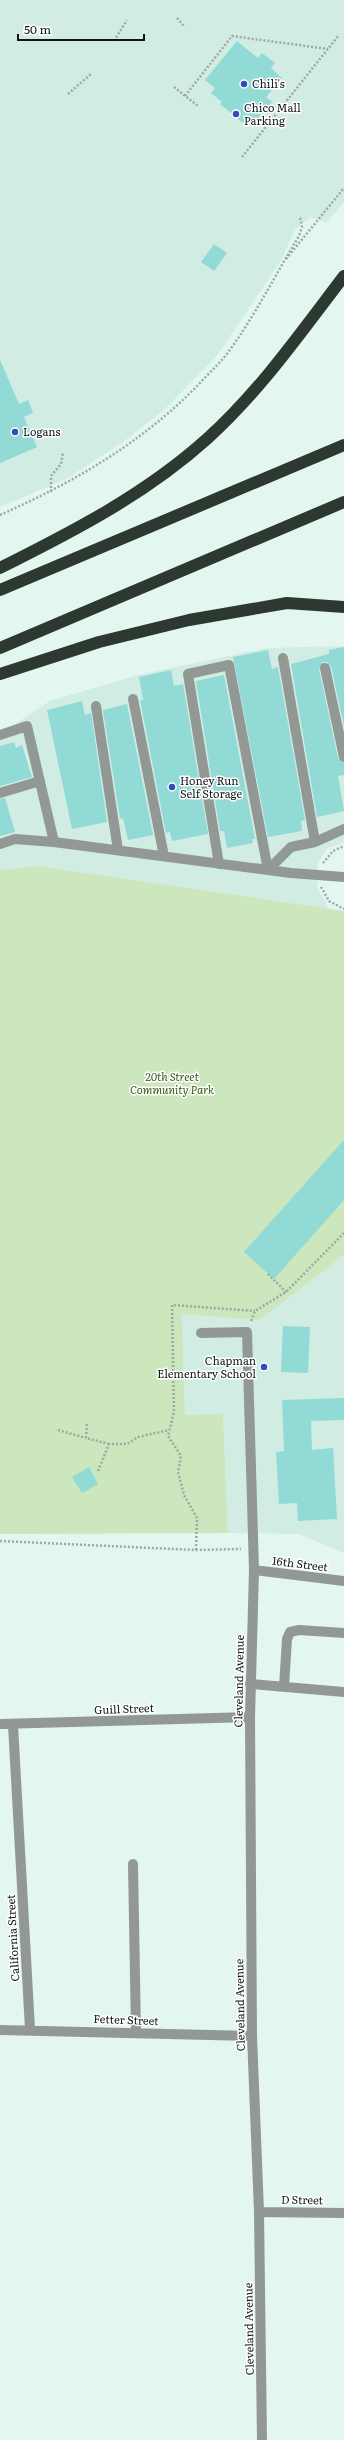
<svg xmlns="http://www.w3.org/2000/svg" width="344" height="2440" font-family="Literata,serif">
	<rect width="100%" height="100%" fill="#e3f6ef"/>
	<path fill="#d1ece2" d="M0 0H344V202L326 223 310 217 295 230 280 262 216 357 165 409 123 442 66 479 0 507Z
		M344 646V843L328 848 318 862 317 887 329 909 38 866 0 870V731L8 729 50 701 138 675 267 648Z
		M344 1255V1553L299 1534 228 1533 223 1415H185L182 1314 260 1320Z"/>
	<path fill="#cce6bd" d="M38 866 344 911V1255L260 1320 182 1314 185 1415 223 1414 228 1533 0 1534V870Z"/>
	<path fill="#91dad5" d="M237 41 258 58 262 53 275 63 271 68 282 78 266 97 272 102 252 126 245 121 243 123 220 104 222 102 211 93 215 88 205 80Z
		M214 244 227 253 214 271 201 262Z
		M0 360 19 404 28 400 33 413 24 417 37 447 0 463Z
		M344 647V726L331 666 327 662H323L319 669 338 758 344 763V775L338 776 344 811 317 817 291 664 329 654V650Z
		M268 650 272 669 278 667 305 820 301 821 302 831 268 837 233 657Z
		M171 670 174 686 183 684 208 834 172 841 170 832 166 833 140 700H143L139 677Z
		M224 675 255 839H252L253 843 227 848 224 831H220L196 681Z
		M82 701 85 715 91 713 107 822 72 829 47 710Z
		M127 704 153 835 128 840 123 818 120 819 103 710Z
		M14 742 16 748 22 745 32 777 0 786V746Z
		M5 798 15 832 0 836V799Z
		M344 1140V1200L274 1279 244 1252Z
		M283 1326 310 1327 308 1373 281 1372Z
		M344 1398V1420L311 1421 312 1450 333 1448 337 1519 298 1521 297 1503 279 1504 276 1452 284 1451 282 1400Z
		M89 1467 98 1484 82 1493 72 1477Z"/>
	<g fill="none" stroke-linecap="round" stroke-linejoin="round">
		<path stroke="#9caaa5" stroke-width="2.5" stroke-dasharray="2 2" stroke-linecap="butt" d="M177 18 184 26
			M114 41 127 20
			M174 87 198 106
			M68 94 91 74
			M185 96 232 36 328 49
			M242 157 339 35
			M286 259 344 188
			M51 492V476L61 464 63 452
			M0 515C74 482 142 443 199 384 208 374 218 365 226 355 254 318 275 275 299 236L302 227 300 217
			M323 863 333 851 344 846
			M321 887 329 901 344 909
			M268 1274 286 1292
			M251 1321 255 1311 286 1292 344 1233
			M87 1424 86 1438 109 1444
			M58 1430 86 1438
			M98 1471 109 1444H127L138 1437 169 1430
			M0 1541 196 1550 241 1549
			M196 1550 197 1518 184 1495 178 1472 181 1456 168 1436 174 1412 172 1305 255 1311"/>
		<path stroke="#929893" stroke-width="10" d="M325 668 344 757
			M133 699 164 856
			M96 706 118 850
			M0 735 27 726 54 842
			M0 793 40 781
			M315 842 344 829
			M0 844 15 839 54 842 291 873 344 877
			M219 864 188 674 229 665 268 870
			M268 870 291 847 315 842 283 658
			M201 1333 247 1332 254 1570 250 1717 252 2036 259 2212 262 2440
			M254 1570 344 1581
			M250 1684 344 1692
			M284 1687 287 1639 290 1632 299 1630 344 1633
			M0 1724 250 1717
			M13 1725 30 2029
			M133 1864 136 2033
			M0 2030 252 2036
			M259 2212 344 2213"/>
		<path stroke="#2d3830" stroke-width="12" d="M0 568C74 531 146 494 208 438 260 391 302 331 344 276
			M0 590 344 445
			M0 648 344 502
			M0 674 99 642 189 620 287 603 344 607"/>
	</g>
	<g fill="#2e4ebe" stroke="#fff" stroke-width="1.5">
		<circle cx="244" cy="84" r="4"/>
		<circle cx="236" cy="114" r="4"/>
		<circle cx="15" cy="432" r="4"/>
		<circle cx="172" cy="787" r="4"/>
		<circle cx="264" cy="1367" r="4"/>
	</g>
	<g text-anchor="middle" stroke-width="3" stroke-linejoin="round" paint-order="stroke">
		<g font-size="11" fill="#101614" stroke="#fff" text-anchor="start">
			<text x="252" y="88">Chili's</text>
			<text x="244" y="112">Chico Mall<tspan x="244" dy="13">Parking</tspan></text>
			<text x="23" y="436">Logans</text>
			<text x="180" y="785">Honey Run<tspan x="180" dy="13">Self Storage</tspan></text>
			<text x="256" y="1365" text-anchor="end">Chapman<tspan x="256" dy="13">Elementary School</tspan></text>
		</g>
		<g font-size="11" font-style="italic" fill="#335716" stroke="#fff">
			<text x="172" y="1081">20th Street<tspan x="172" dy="13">Community Park</tspan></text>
		</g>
		<g font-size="11" fill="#101614" stroke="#fff">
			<text transform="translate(300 1564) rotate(7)" y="4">16th Street</text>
			<text transform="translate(239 1681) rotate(-89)" y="4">Cleveland Avenue</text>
			<text transform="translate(124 1709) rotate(-2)" y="4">Guill Street</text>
			<text transform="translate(13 1938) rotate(-93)" y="4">California Street</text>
			<text transform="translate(240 2005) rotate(-91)" y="4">Cleveland Avenue</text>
			<text transform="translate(126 2020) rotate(2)" y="4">Fetter Street</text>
			<text transform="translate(302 2200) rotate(1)" y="4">D Street</text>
			<text transform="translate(249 2329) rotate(-91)" y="4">Cleveland Avenue</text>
		</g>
	</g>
	<path d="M18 34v6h126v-6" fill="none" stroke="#101614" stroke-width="2"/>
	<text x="24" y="34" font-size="12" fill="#101614" stroke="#ffffff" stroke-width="3" paint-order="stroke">50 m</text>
</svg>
